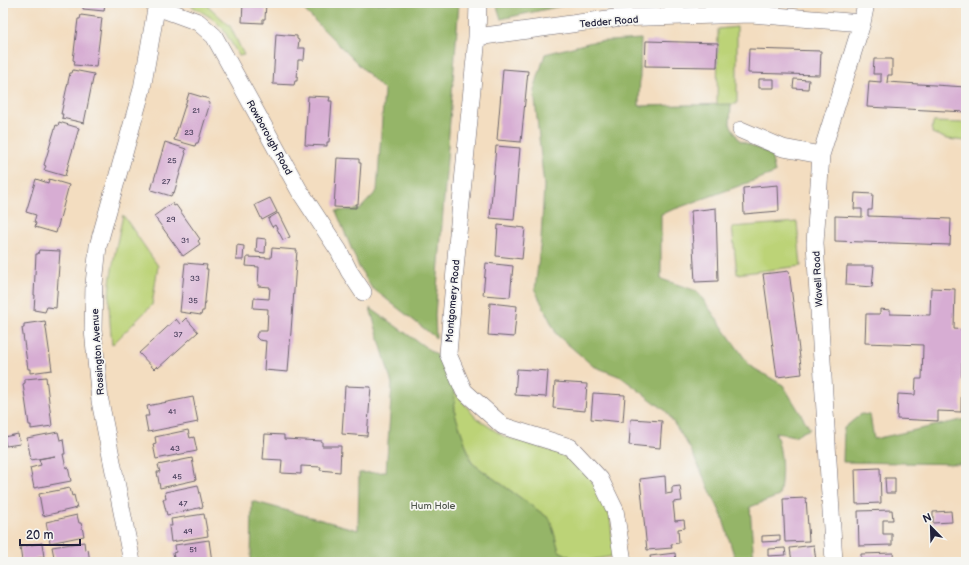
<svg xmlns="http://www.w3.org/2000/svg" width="969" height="565" font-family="'Balsamiq Sans',sans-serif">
	<rect width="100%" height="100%" fill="#f6f6f2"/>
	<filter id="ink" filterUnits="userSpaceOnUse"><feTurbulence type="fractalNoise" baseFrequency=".025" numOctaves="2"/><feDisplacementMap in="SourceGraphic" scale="8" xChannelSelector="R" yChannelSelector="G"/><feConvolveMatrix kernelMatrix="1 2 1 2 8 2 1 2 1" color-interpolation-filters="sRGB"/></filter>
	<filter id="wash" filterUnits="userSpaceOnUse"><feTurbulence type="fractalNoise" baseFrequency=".012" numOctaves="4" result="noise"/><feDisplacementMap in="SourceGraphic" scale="16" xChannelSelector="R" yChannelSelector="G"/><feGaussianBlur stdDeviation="0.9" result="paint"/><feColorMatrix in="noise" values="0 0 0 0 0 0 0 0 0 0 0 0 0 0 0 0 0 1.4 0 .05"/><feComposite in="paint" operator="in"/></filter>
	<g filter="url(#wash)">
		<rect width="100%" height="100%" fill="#f3ddc0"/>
		<path fill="#bcd377" stroke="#6f7a59" d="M187 3H205L230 26 244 55 239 56 223 29 213 19Z
			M737 27V104L717 105 718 29Z
			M933 122 966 123V141L947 139 932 133Z
			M123 215 158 266 152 305 112 345C110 325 108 303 110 283 113 260 118 238 123 215Z
			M797 222 801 266 737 274 732 227Z
			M454 391 476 418 503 436 558 453 579 466 601 489 610 516 614 556 580 562 559 551 550 519 472 463 455 414Z"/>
		<path fill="#95b568" stroke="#5c6c52" d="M297 3H459L435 315 436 338 371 287 359 267 336 211 360 209 377 191 384 90Z
			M496 3H575L501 19Z
			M641 39 639 106 731 104 730 124 739 140 771 154 775 173 661 214V279L697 291 750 366 783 385 810 429 794 436 775 432C783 452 783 475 779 496L750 507 754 562H736L722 516 690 448 666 411 621 377 593 366 557 335 535 290 541 239 544 186 534 90 545 54 592 42Z
			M370 308 438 356 454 391 455 414 472 463 550 519 559 551 580 562H251L252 501 358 530 359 473 386 472 392 384Z
			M861 414 870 415 874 439 966 419V464L843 462 844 428Z"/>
		<g id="blocks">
			<path fill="#d7add3" d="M81 3H105L104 11 83 9V5H81Z
				M243 3H266L265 19H263V23L242 22Z
				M81 15 102 18 96 67 74 65 75 61 73 60 78 19H80Z
				M276 34 297 36V39L299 40 298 48H305L304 60H298L297 81H295L294 85 273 84Z
				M646 41 718 43 717 67 645 66Z
				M749 49 821 51 820 75 748 73Z
				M874 59H892V75H888L887 82 966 87V112L867 107 869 81 881 82V74H873Z
				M503 69 528 71 521 142 497 140Z
				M73 70 94 74 84 123 62 118 63 114H61L70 73H72Z
				M3 73 8 74 5 87 3 86Z
				M759 79H774V88H759Z
				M794 79 809 80 808 89 793 88Z
				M189 93 209 99 208 103H210L198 143H196L195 146 174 140Z
				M308 96 330 97 329 101H332L329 142H327V146L305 145Z
				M59 122 79 128 65 176 44 170 46 166 44 165 56 125 58 126Z
				M165 142 186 149 185 152 186 153 174 193 173 192 171 196 151 190Z
				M496 146 520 148 514 220 490 218Z
				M337 158 359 159V163H361L358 204H356V208L334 207Z
				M36 179 48 183 49 179 69 185 56 233 35 227 36 223 34 222 36 215 26 212Z
				M778 185 779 211 744 214 743 188Z
				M855 193 873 194 872 210H868V216L951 219 950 245 835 241V216L862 217V209H854Z
				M270 198 277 212 262 220 255 205Z
				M172 203 174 206 176 205 200 239 198 241 200 244 183 256 154 216Z
				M716 208 718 281 695 282 691 211Z
				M278 213 290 237 283 240 275 225 272 227 268 219Z
				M498 225 525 228 522 259 496 256Z
				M257 238 266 239 265 253 256 252Z
				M237 245 244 246 243 260H236Z
				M272 248 297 250 288 372 264 370 266 341 259 340 256 337 257 333 260 331H267L268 309 253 308 254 298 269 299 270 287 258 286 259 267 246 266 247 257 271 258Z
				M39 250 60 251 56 308 47 307 45 312 34 310 35 295H34L36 254H38Z
				M185 263 207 265 206 269H208L204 311H202L201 315 180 312Z
				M486 263 513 266 510 297 483 295Z
				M847 266H874L872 287 846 285Z
				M789 271 802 374 777 377 763 274Z
				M931 288 955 289 954 329 966 330V363H962L961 412 938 411V421L897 419 898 394 915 395 916 379H922L923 345 865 343 866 314H880V309L890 310V314L930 315Z
				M490 303 517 306 514 337 488 335Z
				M186 318 198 332 158 368 157 366 154 369 139 353 176 319 180 324Z
				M45 321 52 370 30 373V369H28L22 328H24V324Z
				M517 369 548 371 546 397 515 395Z
				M46 377 52 426 31 429V425H29L23 384 25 383V379Z
				M555 382 587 384 585 411 553 408Z
				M345 386 371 387 367 436 342 434Z
				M593 393 625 395 623 422 591 419Z
				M193 397 198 422 148 432 145 416H149L147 406Z
				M631 419 662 421 660 448 629 445Z
				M188 430 190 438 194 437 197 451 156 459 153 444 156 443 155 437Z
				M58 432 60 440 63 439 65 454H63L66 468 68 467 71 481 34 488 30 468 41 465 39 459 55 456 31 460 27 438Z
				M18 434 20 444 6 446 4 437Z
				M265 434 284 435V439L322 441V446H341L340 472 320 470 321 467 301 466V474L281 473 282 460 263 459Z
				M192 458 196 480 160 488 157 472H160L158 465Z
				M880 468 881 503 856 504 855 469Z
				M665 476 666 494 672 493V487L680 486 682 501 673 502 675 521 684 520 685 528 678 529 679 543 671 544 672 548 647 550 640 479Z
				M885 478H895V493H886Z
				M198 485 203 507 167 515 163 499H166L165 492Z
				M70 488 72 496 74 495 77 508 43 516 39 494Z
				M806 498 809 541 785 542 783 499Z
				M892 510 893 520H883V534H892V545L859 546 858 511Z
				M951 511 952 522 933 523V512Z
				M204 514 208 536 171 542 169 526H172L171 519Z
				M77 515 79 523H81L84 536 50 543 46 522Z
				M780 535V541L762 542V536Z
				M209 540 212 562H175L173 553 176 552 175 545Z
				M84 542 85 550 88 549 90 562H55L52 547Z
				M42 543 44 557 22 561 20 547Z
				M814 545 816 562H792L790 548Z
				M785 548 786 555 768 556V549Z
				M675 553 676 562H651L650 556Z
				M893 553 894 562H861V554Z"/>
		</g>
	</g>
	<g filter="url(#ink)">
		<use href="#blocks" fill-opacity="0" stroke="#6b636a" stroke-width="1"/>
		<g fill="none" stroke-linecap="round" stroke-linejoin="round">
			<g stroke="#6b636a" stroke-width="18">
				<path id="minor" d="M478 3 477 37 458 234 448 354 464 391 503 426 570 447 600 479 615 510 623 562
					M157 7 198 22 214 36 299 190 339 251 349 271 363 292
					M477 37 615 18 751 14 862 23
					M741 130 783 148 821 155
					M132 562 100 401 93 330 94 284 98 246 142 89 157 3
					M834 562 815 243 821 155 862 23 866 3"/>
			</g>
			<use href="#minor" stroke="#fff" stroke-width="17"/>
		</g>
	</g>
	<g text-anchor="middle" stroke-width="3.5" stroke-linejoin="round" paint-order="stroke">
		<g font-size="8" fill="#4f4561">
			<text x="196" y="113">21</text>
			<text x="189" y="135">23</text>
			<text x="172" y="163">25</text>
			<text x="166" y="184">27</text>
			<text x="171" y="222">29</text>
			<text x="185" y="243">31</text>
			<text x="195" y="281">33</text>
			<text x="193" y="303">35</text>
			<text x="178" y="337">37</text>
			<text x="172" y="414">41</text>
			<text x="175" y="451">43</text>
			<text x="177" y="479">45</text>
			<text x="183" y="506">47</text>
			<text x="188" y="534">49</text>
			<text x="193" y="552">51</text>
		</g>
		<g font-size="10" fill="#22223b" stroke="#f6f6f2">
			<text transform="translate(609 21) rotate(-5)" y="4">Tedder Road</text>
			<text transform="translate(270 137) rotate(61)" y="4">Rowborough Road</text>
			<text transform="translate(817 279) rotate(-93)" y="4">Wavell Road</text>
			<text transform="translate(452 301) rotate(-85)" y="4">Montgomery Road</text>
			<text transform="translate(97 352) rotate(-94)" y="4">Rossington Avenue</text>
		</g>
		<g font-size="10" fill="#50574d" stroke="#f6f6f2">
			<text x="433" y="509">Hum Hole</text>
		</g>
	</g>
	<rect width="969" height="565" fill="none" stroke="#f6f6f2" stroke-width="16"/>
	<g transform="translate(931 527) rotate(337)" stroke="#f6f6f2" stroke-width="3" paint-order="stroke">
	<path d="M0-3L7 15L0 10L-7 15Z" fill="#22223b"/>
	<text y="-6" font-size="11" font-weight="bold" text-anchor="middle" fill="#22223b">N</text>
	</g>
	<path d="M20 539v6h60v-6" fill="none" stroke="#22223b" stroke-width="2"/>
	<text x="26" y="539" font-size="12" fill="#22223b" stroke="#f6f6f2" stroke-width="3" paint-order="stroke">20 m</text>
</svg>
